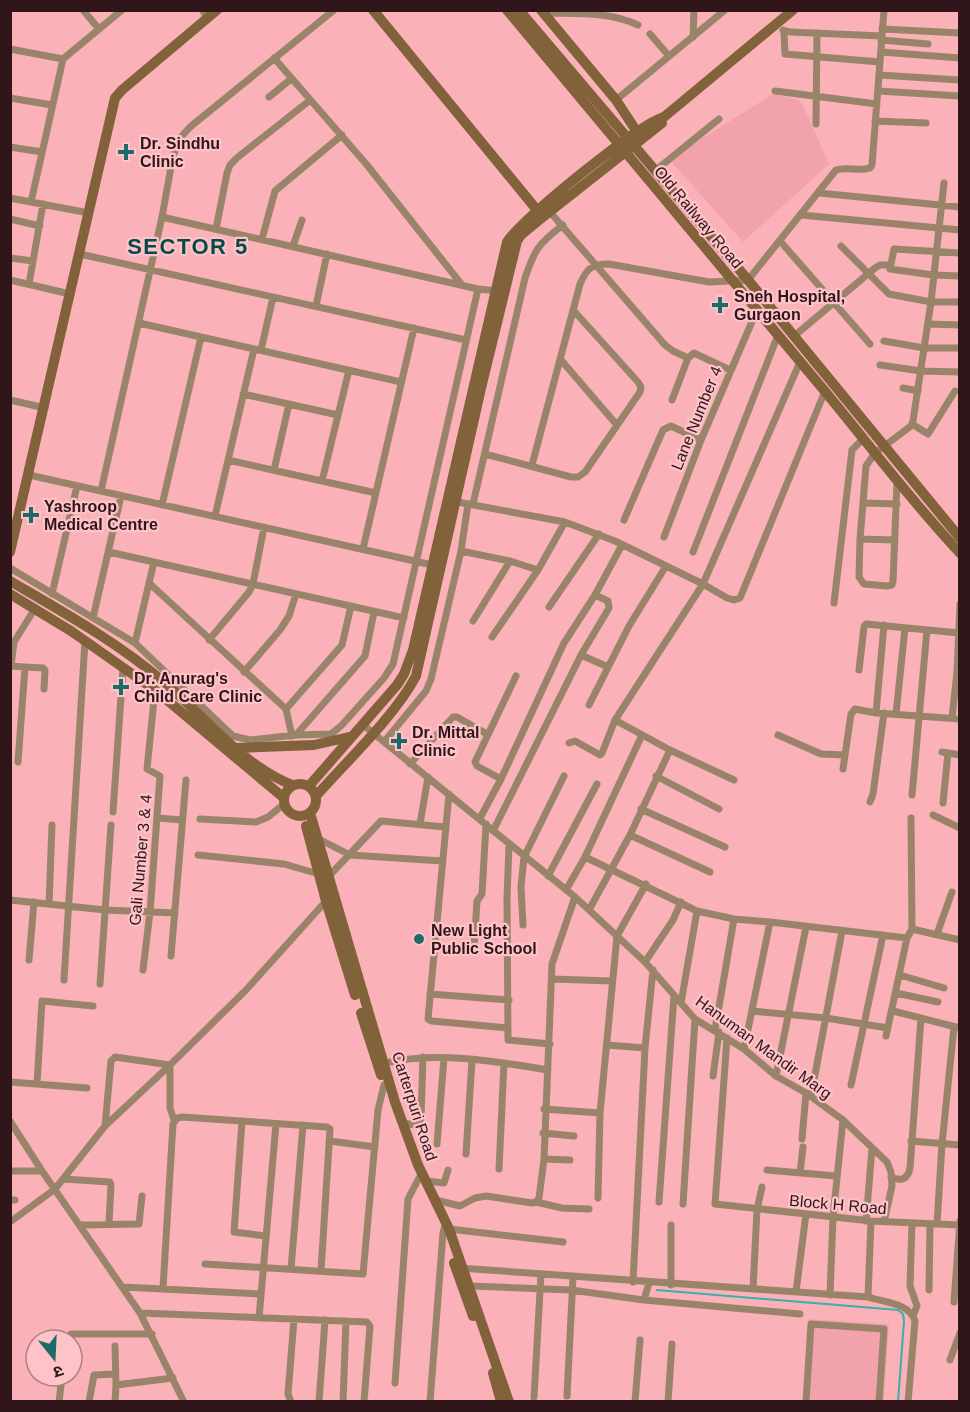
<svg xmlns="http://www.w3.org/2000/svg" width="970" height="1412" font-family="Helvetica,'Noto Sans Devanagari',sans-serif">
	<rect width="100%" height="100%" fill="#fab1b8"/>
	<path fill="#f2a2ab" d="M773 94 798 100 803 105 829 164 743 242 669 159Z
		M809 1319 889 1324 884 1401 803 1402Z"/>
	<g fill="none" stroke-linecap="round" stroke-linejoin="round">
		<path stroke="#3aafab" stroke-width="2" d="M657 1290 898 1310 903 1314 904 1321 898 1402"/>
		<path stroke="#99846a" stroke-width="7" d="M83 10 99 29
			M202 10 208 18
			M543 13C575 14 609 11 638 25
			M882 29 960 33
			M783 30 790 32 882 36
			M784 32 785 54 880 62
			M650 34 669 56
			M693 37 694 10
			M881 40 928 44
			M10 49 63 59
			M881 52 960 58
			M274 58 367 165 462 285
			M879 75 960 80
			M775 91 877 104
			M878 91 960 96
			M269 97 291 79
			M10 98 52 105
			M616 100 725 10
			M875 121 926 123
			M816 124 817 33
			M10 147 42 152
			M656 170 719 119
			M819 193 960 207
			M10 198 89 213
			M31 202 63 59 122 10
			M550 212 665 345 673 351 688 358
			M801 215 960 230
			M162 217 478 289 498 291
			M10 219 40 226
			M216 229 227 173 230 165 238 157 309 101
			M262 239 275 191 342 135
			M780 241 870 344
			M293 246 302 220
			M841 246 889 294 931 302H960
			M960 253 894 249 890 269 933 275 960 276
			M80 254 466 340
			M10 258 33 261
			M10 280 70 294
			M29 284 43 204
			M316 306 327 254
			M139 323 401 382
			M928 324 960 325
			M793 337 875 268 880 265H891
			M884 341 924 348H960
			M261 350 273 297
			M561 360 616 424
			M880 365 921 371 960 372
			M903 388 918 391
			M243 394 338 415
			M10 400 45 408
			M672 400 688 358 694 353 730 370
			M912 424 928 434 955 391
			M485 454 571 477H578L585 472 640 392 641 387 638 382 574 311
			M228 460 376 493
			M532 465 580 284C587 268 592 264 609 264L709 282 748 280 836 170C847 166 859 172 870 168L872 165 884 10
			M274 470 289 404
			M29 475 437 566
			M322 481 349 370
			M897 482 893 581 892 585 887 586 864 584 859 577 860 539 866 466 875 453 911 426 913 421 931 302 944 183
			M101 491 162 217 173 156 181 137 190 127 334 10
			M452 501 565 522 615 541 703 584 727 598 734 600 740 598 825 391
			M864 503 897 504
			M473 504 525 278C535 249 538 244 563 225
			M162 505 201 337
			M215 516 254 349
			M624 520 663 430 671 426 701 440
			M664 537 701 440 757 310
			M860 539 895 540
			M363 549 414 328
			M461 551 510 561 538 570
			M109 552 404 618
			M693 552 778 335
			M10 568 135 643 233 736 250 740 296 735 331 734 341 726 384 678 393 664 478 289
			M149 583 286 709 292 736
			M52 594 77 486
			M834 603 852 450 863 439
			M549 607 599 534
			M93 618 121 496
			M473 621 510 561
			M492 637 538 570 565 522
			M209 640 249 592 253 584 264 527
			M135 643 154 562
			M581 655 608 667
			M10 666 25 667 18 762
			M11 666 14 642 34 610
			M25 667 43 668 45 670 44 689
			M859 670 864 627 866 624 959 633
			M244 672 280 630 289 616 296 594
			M589 705 629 626 666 566
			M286 709 342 645 351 606
			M876 713 884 625
			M896 714 905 628
			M952 718 957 672 960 604
			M615 720 670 750 734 780
			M362 724 575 897 645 962 695 1019 744 1049 776 1076 806 1093 843 1120 887 1162 891 1172 892 1186 884 1222
			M296 735 365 656 374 612
			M778 735 821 754 845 755
			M384 742 426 691 431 679 461 551 468 504
			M569 743 575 741 600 755 602 753 615 720 703 584 800 362
			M942 752 960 755
			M410 764 453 717H457L487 734
			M843 769 851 714 855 709 876 713 960 719
			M656 776 719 809
			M501 779 477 766 475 762 516 676
			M449 794 428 1019 432 1021 508 1028
			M912 795 927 630
			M870 802 873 794 884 713
			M943 803 948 753
			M641 809 725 847
			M113 812 123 668
			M933 815 960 828
			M158 818 182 820
			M480 818 501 779 564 643 595 595 622 545
			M200 819 256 822 268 817 284 804
			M420 824 428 777
			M493 831 581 655 609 608 608 601 595 595
			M630 835 710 872
			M317 838 350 855 442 861
			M509 845 507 898 508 1040 550 1044
			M198 855 284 864 319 874
			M585 857 697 911 734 919 770 922 907 938
			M548 876 597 784
			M328 877 381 821 445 827
			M566 890 585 857 642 735
			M10 900 105 910 175 913
			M49 904 52 825
			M589 910 630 835 670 750
			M523 925 521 887 524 857 564 776
			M912 929 960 940
			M937 934 952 892
			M474 948 477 901 482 894 486 824
			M171 956 186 780
			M29 960 34 902
			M645 962 673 920 681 902
			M143 970 150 912 160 776 147 769 155 690
			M900 975 944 988
			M552 979 612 981
			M64 980 85 641
			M100 984 111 825
			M896 993 938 1002
			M430 994 509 1000
			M681 1003 697 911
			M752 1011 826 1018 888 1028
			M893 1011 960 1028
			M715 1030 734 919
			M886 1036 907 938 912 929 911 818
			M727 1038 715 1204 871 1221 960 1225
			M607 1045 645 1048
			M744 1049 770 922
			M385 1063C438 1051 494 1061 548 1070
			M713 1076 719 1032
			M776 1076 806 927
			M10 1082 87 1088
			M37 1084 42 1001 93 1006
			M851 1085 883 935
			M811 1096 842 931
			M544 1109 600 1113
			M10 1121 42 1171 140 1313 184 1402
			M242 1121 234 1232 265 1236
			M403 1123 415 1125 419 1123 421 1118 423 1057
			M105 1126 111 1061 115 1057 170 1065V1108L174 1120
			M543 1133 574 1136
			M802 1139 806 1093
			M330 1141 375 1147
			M911 1141 960 1145
			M437 1144 444 1058
			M466 1154 472 1060
			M544 1159 570 1160
			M499 1169 504 1063
			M767 1170 836 1176
			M10 1171H42
			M800 1173 803 1147
			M891 1177C901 1182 908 1179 910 1168L921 1018
			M63 1179 110 1182 111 1185 109 1223
			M426 1181 444 1183 448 1170
			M598 1198 600 1113 617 936 646 884
			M10 1200H15
			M436 1200 460 1206 475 1198 486 1196 532 1203 536 1202 539 1198 544 1159 552 964 575 897
			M536 1202 562 1208 589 1209
			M659 1202 674 996
			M683 1204 695 1019
			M866 1221 872 1148
			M10 1222 55 1189 105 1126 170 1065 246 990 326 901
			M912 1223 910 1286 917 1306 913 1316
			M937 1224 942 1144 954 1027
			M80 1225 139 1224 142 1196
			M671 1225V1285
			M449 1229 563 1242
			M205 1264 363 1274 378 1110 384 1085
			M459 1268 868 1297C883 1302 910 1303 915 1321L908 1402
			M291 1269 303 1125
			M633 1282 645 1048 653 970
			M470 1286 571 1290 644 1300 800 1314
			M123 1287 261 1294
			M163 1288 173 1124 177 1118 182 1117 327 1127 330 1129 321 1271
			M753 1289 757 1210 762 1187
			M929 1290 930 1224
			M796 1292 806 1214
			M830 1295 833 1217 843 1120
			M868 1297 871 1221
			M644 1300 649 1283
			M954 1302 960 1221
			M140 1313 367 1322 370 1326 364 1402
			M259 1318 276 1124
			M71 1340V1334H152
			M950 1360 960 1333
			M395 1383 408 1199 419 1178
			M116 1385 173 1378
			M567 1396 573 1277
			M534 1397 541 1274
			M59 1402 62 1376
			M89 1402 94 1375 115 1374
			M115 1402 116 1385 115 1346
			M291 1402 288 1394 294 1319
			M319 1402 325 1320
			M343 1402 346 1321
			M430 1402 443 1233 446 1222
			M635 1402 640 1340
			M668 1402 672 1344
			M806 1402 811 1324 884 1329 879 1402"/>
		<path stroke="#82623a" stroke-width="10" d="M373 10 541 215
			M507 10C610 135 714 259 818 383 865 439 909 499 960 553
			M519 10 748 280 960 538
			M541 10 616 100 637 132
			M10 552 115 98 122 90 217 10
			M10 581C63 612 117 642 164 682 205 717 242 765 292 785
			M10 594 71 631 155 690 284 798
			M236 748 314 745 349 737
			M284 800a16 16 0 1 1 32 0a16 16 0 1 1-32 0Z
			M309 786 397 685 404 674 413 650 507 242C521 219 640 123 664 117L793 10
			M316 796C347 761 395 716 416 676L482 384 517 241 521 235 543 217 662 123
			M310 813 395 1102 418 1165 449 1229 509 1402
			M306 826 326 901 355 995
			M361 1013 381 1075
			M454 1263 473 1316
			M493 1373 501 1402"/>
	</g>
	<g fill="#1e6a68" stroke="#fec3c8" stroke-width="2">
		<path d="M123 143h6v6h6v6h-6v6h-6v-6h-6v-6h6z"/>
		<path d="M717 296h6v6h6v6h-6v6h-6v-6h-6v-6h6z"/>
		<path d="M28 506h6v6h6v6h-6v6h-6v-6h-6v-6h6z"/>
		<path d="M118 678h6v6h6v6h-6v6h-6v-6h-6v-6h6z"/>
		<path d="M396 732h6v6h6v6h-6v6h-6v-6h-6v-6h6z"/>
		<circle cx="419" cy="939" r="6"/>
	</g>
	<g text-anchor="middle" stroke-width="4.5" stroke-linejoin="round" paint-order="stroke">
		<g font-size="16" font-weight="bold" fill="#30161a" stroke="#fec3c8" text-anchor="start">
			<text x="140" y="149">Dr. Sindhu<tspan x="140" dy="18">Clinic</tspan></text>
			<text x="734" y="302">Sneh Hospital,<tspan x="734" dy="18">Gurgaon</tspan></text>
			<text x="44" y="512">Yashroop<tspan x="44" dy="18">Medical Centre</tspan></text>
			<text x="134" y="684">Dr. Anurag's<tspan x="134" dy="18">Child Care Clinic</tspan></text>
			<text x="412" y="738">Dr. Mittal<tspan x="412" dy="18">Clinic</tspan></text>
			<text x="431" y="936">New Light<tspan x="431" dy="18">Public School</tspan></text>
		</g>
		<g font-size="16" fill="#30161a" stroke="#fec3c8">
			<text transform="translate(699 217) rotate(50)" y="6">Old Railway Road</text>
			<text transform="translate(696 418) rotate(-68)" y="6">Lane Number 4</text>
			<text transform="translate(140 860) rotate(-85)" y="6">Gali Number 3 &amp; 4</text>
			<text transform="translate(764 1047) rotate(36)" y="6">Hanuman Mandir Marg</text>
			<text transform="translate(415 1106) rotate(72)" y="6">Carterpuri Road</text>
			<text transform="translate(838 1204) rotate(5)" y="6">Block H Road</text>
		</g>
		<g font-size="22" font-weight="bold" letter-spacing="1.5" fill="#074947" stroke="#fec3c8">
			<text x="188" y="254">SECTOR 5</text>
		</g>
	</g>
	<rect width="970" height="1412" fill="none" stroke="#30161a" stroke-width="24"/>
	<g transform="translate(54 1358) rotate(162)"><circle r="28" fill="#fec3c8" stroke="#ac7e82" stroke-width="1.5"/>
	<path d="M0-4.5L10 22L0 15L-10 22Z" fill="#1e6a68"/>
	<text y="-9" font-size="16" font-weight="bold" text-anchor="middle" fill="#30161a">उ</text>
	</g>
</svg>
